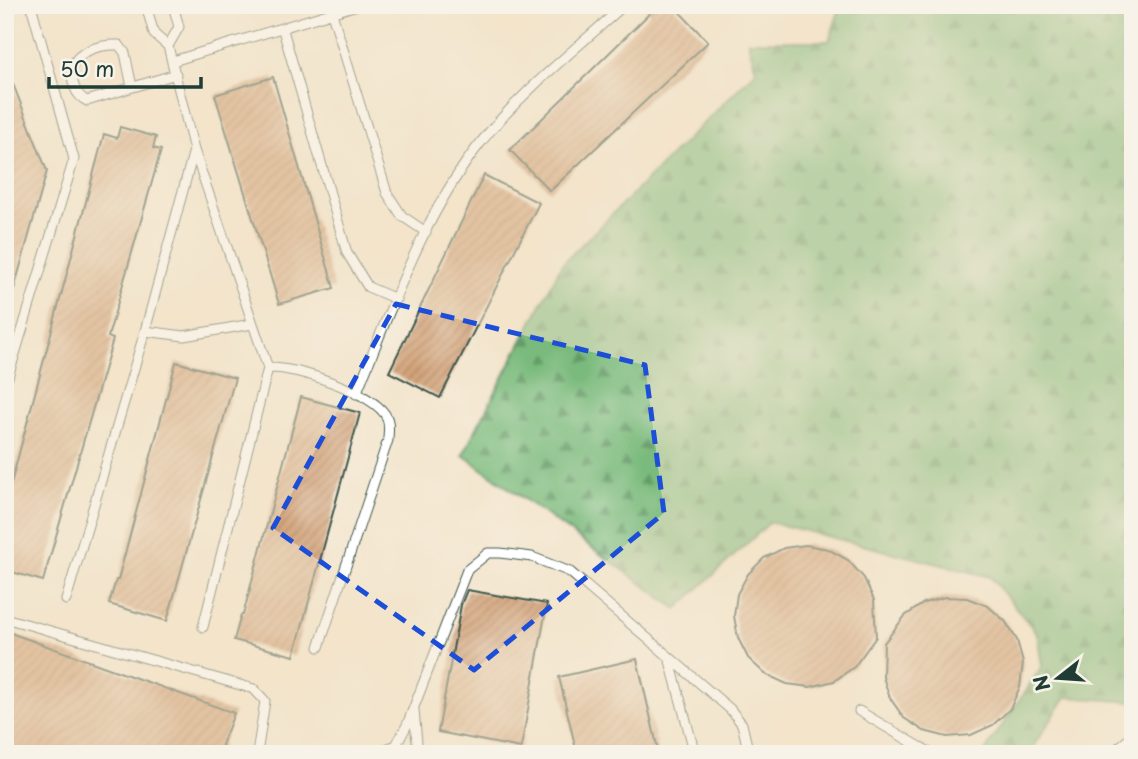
<svg xmlns="http://www.w3.org/2000/svg" width="1138" height="759" font-family="'Playpen Sans',sans-serif">
	<defs>
		<pattern id="forest-firs" width="22" height="20" patternUnits="userSpaceOnUse" patternTransform="scale(1.75)"><rect width="22" height="20" fill="#7abb7d"/><path d="M5 1l3.5 6h-7zM16 11l3.5 6h-7z" fill="#639967"/></pattern>
		<pattern id="building-hatch" width="6" height="6" patternUnits="userSpaceOnUse" patternTransform="scale(1.75)"><rect width="6" height="6" fill="#d09b6f"/><path d="M-1 1l2-2M0 6l6-6M5 7l2-2" fill="none" stroke="#a8805c"/></pattern>
	</defs>
	<rect width="100%" height="100%" fill="#f7f3e8"/>
	<filter id="ink" filterUnits="userSpaceOnUse"><feTurbulence type="fractalNoise" baseFrequency=".0143" numOctaves="2"/><feDisplacementMap in="SourceGraphic" scale="14" xChannelSelector="R" yChannelSelector="G"/><feConvolveMatrix kernelMatrix="1 2 1 2 8 2 1 2 1" color-interpolation-filters="sRGB"/></filter>
	<filter id="wash" filterUnits="userSpaceOnUse"><feTurbulence type="fractalNoise" baseFrequency=".00686" numOctaves="4" result="noise"/><feDisplacementMap in="SourceGraphic" scale="28" xChannelSelector="R" yChannelSelector="G"/><feGaussianBlur stdDeviation="1.57" result="paint"/><feColorMatrix in="noise" values="0 0 0 0 0 0 0 0 0 0 0 0 0 0 0 0 0 1.4 0 .05"/><feComposite in="paint" operator="in"/></filter>
	<g filter="url(#wash)">
		<rect width="100%" height="100%" fill="#f3e4cb"/>
		<path fill="url(#forest-firs)" stroke="#4c7c58" stroke-width="2" d="M841 5H1133V702L1066 697 1028 754H983L1042 666 1037 633 990 577 770 522 677 609 463 455 562 264 756 71 748 41H829Z"/>
		<g id="blocks">
			<path fill="url(#building-hatch)" d="M642 5H673L708 42 550 191 510 150 650 13Z
				M6 66 47 171 10 303 5 302Z
				M273 77 334 288 279 304 215 95Z
				M120 127 156 137 153 148 161 150 108 337 113 339 43 581 5 570V506L104 134 117 138Z
				M484 175 539 203 440 398 389 372Z
				M176 362 235 378 167 621 109 604 116 580H118Z
				M301 397 360 413 294 656 234 640 241 615H243Z
				M806 545 828 549 848 560 864 578 874 600 876 637 854 667 834 681 810 687 787 684 765 674 748 658 738 638 734 616 737 594 748 574 764 558 784 548Z
				M467 590 547 604 521 748 438 732 461 605Z
				M945 597 967 598 988 606 1005 621 1017 640 1023 663 1020 687 1010 709 993 725 971 735 947 737 924 731 904 718 890 698 883 677 884 643 905 616 924 603Z
				M5 631 234 713 222 745 225 754H5Z
				M637 659 659 754H577L559 677Z"/>
		</g>
	</g>
	<g filter="url(#ink)">
		<use href="#blocks" fill-opacity="0" stroke="#3f564b" stroke-width="2"/>
		<g fill="none" stroke-linecap="round" stroke-linejoin="round">
			<g stroke="#3f564b" stroke-width="11">
				<path id="lane" d="M146 5 154 34 168 46 194 150 268 368 203 627
					M800 8V5
					M332 13 387 193 402 216 426 232
					M283 30 347 253 368 287 396 299
					M168 46 179 27 173 5
					M173 61 357 5
					M132 87 125 53 119 45C101 44 78 50 71 68 72 81 74 95 87 101L176 74
					M145 331 184 336 252 324
					M268 368C294 366 377 393 387 418 390 425 388 433 388 440L319 647
					M5 387 74 159 31 5
					M356 394C391 310 422 218 478 146 519 93 575 50 624 5
					M66 600 145 331 194 150
					M5 618 254 689 265 701 257 754
					M670 661 695 754
					M414 710 418 754
					M859 711 932 754
					M396 753 393 751 407 725 467 570 488 553H500L532 557 570 572 730 709 742 724 749 754
					M1110 754 1133 736"/>
			</g>
			<g stroke="#3f564b" stroke-width="20">
				<path id="street" d="M386 754 393 751"/>
			</g>
			<use href="#lane" stroke="#fff" stroke-width="9"/>
			<use href="#street" stroke="#fff" stroke-width="18"/>
		</g>
	</g>
	<path d="M0 0H1138V759H0ZM396 304 645 365 664 513 474 670 273 528Z" fill="#f3e4cb" fill-opacity=".55" fill-rule="evenodd"/>
	<path fill="none" stroke="#1d4ed8" stroke-width="5" stroke-dasharray="14 9" stroke-linejoin="round" d="M396 304 645 365 664 513 474 670 273 528Z"/>
	<rect width="1138" height="759" fill="none" stroke="#f7f3e8" stroke-width="28"/>
	<g transform="translate(1058 678) rotate(253)" stroke="#f7f3e8" stroke-width="5" paint-order="stroke">
	<path d="M0-5L12 26L0 18L-12 26Z" fill="#1f3d34"/>
	<text y="-10" font-size="19" font-weight="bold" text-anchor="middle" fill="#1f3d34">N</text>
	</g>
	<path d="M49 77v10h152v-10" fill="none" stroke="#1f3d34" stroke-width="3.5"/>
	<text x="60" y="77" font-size="21" fill="#1f3d34" stroke="#f7f3e8" stroke-width="5" paint-order="stroke">50 m</text>
</svg>
